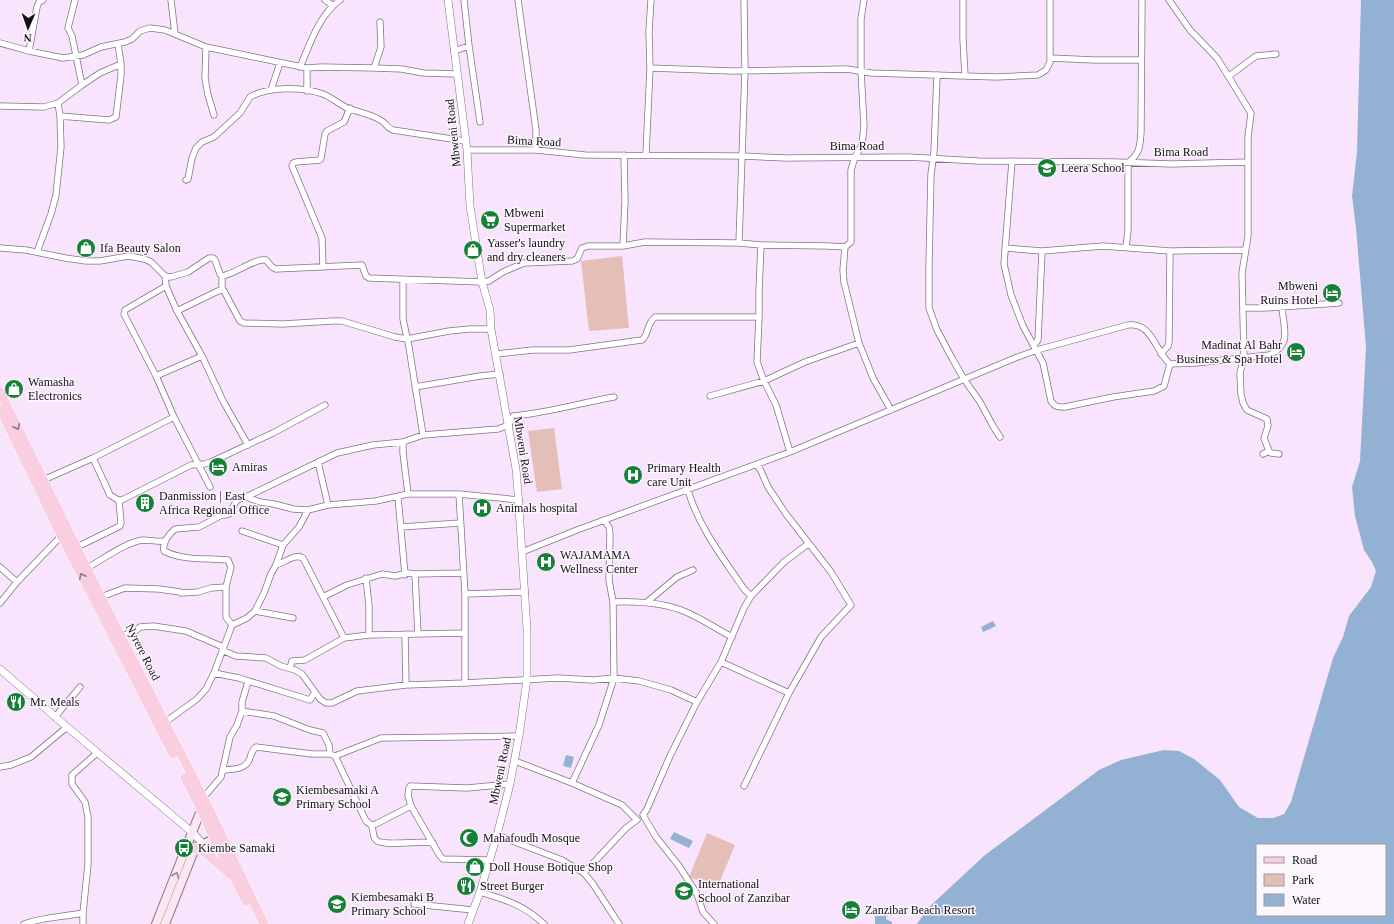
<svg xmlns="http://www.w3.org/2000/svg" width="1394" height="924" font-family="'Times New Roman',serif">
	<rect width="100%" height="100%" fill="#f8e4fc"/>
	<path fill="#e4bfb8" d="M622 256 629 328 589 331 581 261Z
		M554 428 562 489 537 492 528 431Z
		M707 833 735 845 717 888 689 877Z"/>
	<path fill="#93b1d2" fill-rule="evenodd" d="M1361 0H1394V924H917L928 908 985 855 1099 770 1121 760 1164 750 1179 751 1194 759 1220 780 1239 807 1258 818H1273L1284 814 1291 802 1333 658 1343 637 1349 616 1371 587 1376 571 1372 562 1364 550 1355 516 1352 487 1360 461 1366 347 1356 228 1352 196 1357 152ZM1257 845H1385V915H1257Z
		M993 621 996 626 983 632 981 627Z
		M566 755 574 757 571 768 563 766Z
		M674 832 693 841 689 848 670 839Z
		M884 912H890L893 914 892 916 888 915 886 917V919L892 922V924H875V916H883Z"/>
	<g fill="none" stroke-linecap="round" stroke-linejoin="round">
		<g stroke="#86708b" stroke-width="7">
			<path id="minor" d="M75 0 68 28 72 36 82 85
				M171 0 175 34
				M325 0 332 5
				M518 0 536 130V150
				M864 0 861 19V71L864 126 862 145 855 157 851 170V242L845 247 843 270 844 282 859 343 873 378 891 410
				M1169 0 1190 30 1217 58 1251 113 1248 137V236L1242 273 1244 357 1240 373 1241 394 1243 403 1247 410 1267 419 1268 426 1264 438 1269 451
				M0 43 29 51 63 58 83 55 101 47 125 42 132 39 140 31 150 28 165 30 206 47 307 68 321 67 374 68 402 69 423 73 457 74
				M469 46 480 122
				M206 47 205 78 208 95 214 115
				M29 51 37 7 39 2 43 0
				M454 51 469 46 464 0
				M1050 58 1094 60H1141
				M300 67C310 44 319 15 340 0
				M374 68 381 47 380 22
				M650 68 732 71 847 69 871 73 965 76 963 39V0
				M937 75 934 152 931 174 929 263V308L937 330 953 360 964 379 980 402 993 426 1000 437
				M965 76 997 77 1038 75 1046 70 1050 62V0
				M1229 76 1256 56 1276 54
				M271 90 280 63
				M307 91V68
				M0 106 44 107 58 103 82 85 100 73 121 64 118 44
				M60 116 109 120 116 117 121 75V64
				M467 150H536L585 155 742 156 786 158 908 157 978 161 1115 162 1172 164 1248 162
				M646 154 650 68 649 32 651 0
				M1012 161 1004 264 1011 295 1023 326 1043 363 1051 401C1055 407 1058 407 1065 407L1113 397 1154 391 1164 386 1170 364
				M186 180 188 179 192 158 196 148 202 142 214 137 240 113 250 97C269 86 303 87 323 94 331 97 339 104 347 108 358 112 371 114 382 121 387 124 385 127 393 130L465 141
				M739 243 745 70 744 0
				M623 246 625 201 624 155
				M1126 247 1128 230V163C1140 153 1140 147 1141 132L1142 0
				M0 248 26 250 65 258 86 261H100L128 256 134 257 144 259 151 262 165 276 171 277 188 272 209 258H213L215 260 220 274 222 276C235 274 255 258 266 260L272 267 276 269 362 265 366 276 369 278 482 282 489 281 503 272 524 263 572 261 577 259 582 248 588 246H623L645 242 739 243 761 245 828 246 845 247
				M1005 248 1042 251 1103 246 1170 251 1245 250
				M37 252 51 214 56 195 61 147 60 116 58 103
				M323 267 322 238 292 166 293 163 296 162 320 160 321 158 325 134 327 131 344 122 350 108
				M165 276 166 286 177 311 202 356 223 401 248 445
				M403 280V319L409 347 423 435
				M166 286 125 310 124 314 156 376 174 417 210 487
				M222 290V276
				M1244 308H1265L1339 303
				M177 311 218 291 222 290 224 291 240 321 244 323 283 324 332 321H342L395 337 407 339 449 331 470 329H491
				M759 317V291L761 245
				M1034 345 1038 340 1042 251
				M496 354 533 350H569L642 340C649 334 646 325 655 317H759L757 362 764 381 776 405 790 452
				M1161 354 1168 346 1169 342 1170 251
				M156 376 202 356
				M415 387 480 376 500 374
				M710 396 764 381 805 362 859 343
				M403 442V453L408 494
				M1263 454 1269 451 1271 453 1279 454
				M93 458 110 495 118 500H122L191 465 204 464 211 462 273 433 325 405
				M318 462 328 505
				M41 481 93 458 174 417
				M688 490C698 526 723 558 744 589L751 596
				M459 494 465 594V683
				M246 497 260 502 274 504 293 509 308 510
				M398 497 405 575
				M401 527 460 523
				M242 531 283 545
				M77 547 120 526 121 523 119 500
				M522 552 577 530 790 452 1015 358 1037 350 1128 325C1152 322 1155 351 1170 364L1196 363 1269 355C1293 345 1283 327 1282 306
				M276 565C285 563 294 553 303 558L344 638
				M0 567 17 582
				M87 568C102 560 126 542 143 540 150 540 158 542 165 541
				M415 574 418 634
				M366 578 369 606V635
				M465 594 525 592
				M101 597 125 588 159 589 180 592 181 593 198 592 211 588 226 587
				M323 597 347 585 382 574 395 576 408 573 415 574 463 573
				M613 602C637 601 663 602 686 612 702 619 717 629 732 637
				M647 602 677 577 693 570
				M0 603 17 582 63 534
				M255 611 293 618
				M232 625 226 617V587L231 567 228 560C206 558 184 561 164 551 162 543 169 534 175 529L199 527 222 515H226L229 514 237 500 246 497 337 453 373 445 403 442 423 435 498 429 509 425 513 416C548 413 580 403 614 397
				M405 634 406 685
				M118 637 135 631 140 627 153 626 186 631 223 647 224 651 236 656 266 658 281 666 295 670 302 674 320 699 326 703H332L357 691 406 685 465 683 558 678 593 680 614 678 639 681 671 690 697 702
				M721 662 789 693
				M290 668 292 661 305 660 344 638 369 635 465 633
				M214 673 239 678 310 700 315 692
				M242 711V702L248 682
				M55 717 80 687
				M164 723 197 699 206 689 214 673 232 625 247 618 255 611 264 593 271 574 276 565 283 545 299 527 308 510 328 505 376 501 408 494H459L519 500
				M335 756 366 821C367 822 369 823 371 825 374 829 372 836 376 840 382 847 422 840 433 843
				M515 761 572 783 622 805 637 820 626 828 584 873
				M0 767 11 765 31 757 67 727
				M223 770C233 769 246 770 250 758 251 754 252 750 256 747L312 754H330
				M572 783 599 725 614 678 613 602 609 580 610 534 609 527 604 520
				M744 786 789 693 821 637 851 605 831 572 786 514 768 487 761 471 757 465
				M203 798 221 777 230 737 237 725 242 711 274 716 310 730 323 733 329 745 330 754 335 756 381 738 519 736
				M411 806 408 795 409 788 410 786 467 788 510 784
				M371 825 376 824 411 806 440 856 443 859 490 860
				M497 835 562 860 584 873 593 884 619 924
				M480 892C506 900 524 905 544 924
				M414 904 473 910
				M83 913V924
				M24 924C43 917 63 917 83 913L88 864V817L85 802 72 784V775L97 753
				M714 924 703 912 697 894 679 866 656 837 643 815 647 809 670 756 697 702 721 662 744 608 751 596 784 562 808 544"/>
		</g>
		<g stroke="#86708b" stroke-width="8">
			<path id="tertiary" d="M448 0 467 150 470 206 482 282 490 310 491 329 516 469 518 493 527 629V679L519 736 510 784 497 835 480 892 468 924
				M0 669 67 727 193 833 203 844"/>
		</g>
		<g stroke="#86708b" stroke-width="10">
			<path id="secondary" d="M156 924 199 815 202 811 206 808
				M165 924 195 848 220 836"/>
		</g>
		<g stroke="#fff" stroke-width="10">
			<path id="primary" d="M0 392 101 597 208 807 264 924
				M0 409 61 535 173 754
				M185 778 202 811 214 838 246 901
				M195 848 205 852 230 874"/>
		</g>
		<use href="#minor" stroke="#fff" stroke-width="5.5"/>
		<use href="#tertiary" stroke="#fff" stroke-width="7"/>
		<use href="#secondary" stroke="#fce6ef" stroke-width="8"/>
		<use href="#primary" stroke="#f9cedf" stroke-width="9"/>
	</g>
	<defs><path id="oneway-chevron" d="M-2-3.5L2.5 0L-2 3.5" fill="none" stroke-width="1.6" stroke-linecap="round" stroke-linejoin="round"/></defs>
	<g stroke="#937885">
		<use href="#oneway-chevron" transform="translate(17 427) rotate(64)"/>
		<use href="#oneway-chevron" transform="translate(82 576) rotate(-117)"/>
	</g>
	<use stroke="#94858e" href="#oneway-chevron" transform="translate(176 875) rotate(-68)"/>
	<defs>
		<g id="school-disc" transform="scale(1)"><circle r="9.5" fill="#158036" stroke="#fcf7fd"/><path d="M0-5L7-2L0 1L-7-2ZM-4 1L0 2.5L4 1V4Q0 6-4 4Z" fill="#fff"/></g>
		<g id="supermarket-disc" transform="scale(1)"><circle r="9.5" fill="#158036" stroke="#fcf7fd"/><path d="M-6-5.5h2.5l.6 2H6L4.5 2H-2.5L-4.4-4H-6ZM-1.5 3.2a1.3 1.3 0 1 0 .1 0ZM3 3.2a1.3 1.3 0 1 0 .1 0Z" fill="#fff"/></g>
		<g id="shop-disc" transform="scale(1)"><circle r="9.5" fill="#158036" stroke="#fcf7fd"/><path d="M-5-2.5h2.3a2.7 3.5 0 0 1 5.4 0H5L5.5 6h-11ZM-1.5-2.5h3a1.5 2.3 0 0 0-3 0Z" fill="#fff"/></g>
		<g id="hotel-disc" transform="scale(1)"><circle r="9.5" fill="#158036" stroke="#fcf7fd"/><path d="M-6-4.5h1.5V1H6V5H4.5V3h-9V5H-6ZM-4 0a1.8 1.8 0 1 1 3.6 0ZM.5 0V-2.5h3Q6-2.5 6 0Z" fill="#fff"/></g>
		<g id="hospital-disc" transform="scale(1)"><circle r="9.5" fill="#158036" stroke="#fcf7fd"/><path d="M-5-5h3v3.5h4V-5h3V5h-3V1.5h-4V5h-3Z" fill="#fff"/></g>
		<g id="building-disc" transform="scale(1)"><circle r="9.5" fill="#158036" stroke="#fcf7fd"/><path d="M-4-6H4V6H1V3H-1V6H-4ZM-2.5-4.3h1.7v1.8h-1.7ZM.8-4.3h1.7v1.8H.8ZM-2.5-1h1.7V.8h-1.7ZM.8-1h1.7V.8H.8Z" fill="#fff"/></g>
		<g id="restaurant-disc" transform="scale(1)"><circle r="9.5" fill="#158036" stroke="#fcf7fd"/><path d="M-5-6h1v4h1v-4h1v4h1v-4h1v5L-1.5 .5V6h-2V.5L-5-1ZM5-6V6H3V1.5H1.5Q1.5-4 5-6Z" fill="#fff"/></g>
		<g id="mosque-disc" transform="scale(1)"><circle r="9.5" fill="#158036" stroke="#fcf7fd"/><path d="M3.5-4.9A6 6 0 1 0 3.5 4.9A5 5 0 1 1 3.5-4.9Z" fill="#fff"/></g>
		<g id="bus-disc" transform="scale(1)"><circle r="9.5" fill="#158036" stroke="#fcf7fd"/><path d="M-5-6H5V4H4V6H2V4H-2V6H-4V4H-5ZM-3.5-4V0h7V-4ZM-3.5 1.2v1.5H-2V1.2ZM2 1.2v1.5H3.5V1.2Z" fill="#fff"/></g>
	</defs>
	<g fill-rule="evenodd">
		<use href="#school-disc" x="1047" y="168"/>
		<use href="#supermarket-disc" x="490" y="220"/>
		<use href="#shop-disc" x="86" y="248"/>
		<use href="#shop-disc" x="473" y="250"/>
		<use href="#hotel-disc" x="1332" y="293"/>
		<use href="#hotel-disc" x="1296" y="352"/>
		<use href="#shop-disc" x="14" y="389"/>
		<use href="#hotel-disc" x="218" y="467"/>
		<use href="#hospital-disc" x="633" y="475"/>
		<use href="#building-disc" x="145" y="503"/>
		<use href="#hospital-disc" x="482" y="508"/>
		<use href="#hospital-disc" x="546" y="562"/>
		<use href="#restaurant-disc" x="16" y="702"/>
		<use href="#school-disc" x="282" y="797"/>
		<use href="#mosque-disc" x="469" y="838"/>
		<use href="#bus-disc" x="184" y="848"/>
		<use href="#shop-disc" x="475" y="867"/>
		<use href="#restaurant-disc" x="466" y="886"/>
		<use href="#school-disc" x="684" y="891"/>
		<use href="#school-disc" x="337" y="904"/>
		<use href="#hotel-disc" x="851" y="910"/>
	</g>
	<g text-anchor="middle" stroke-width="3" stroke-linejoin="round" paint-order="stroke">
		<g font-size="12" fill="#160e18" stroke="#fcf7fd">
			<text transform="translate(453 133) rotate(-96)" y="4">Mbweni Road</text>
			<text transform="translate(534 141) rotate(3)" y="4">Bima Road</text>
			<text x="857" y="150">Bima Road</text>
			<text x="1181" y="156">Bima Road</text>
			<text transform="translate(523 450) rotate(81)" y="4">Mbweni Road</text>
			<text transform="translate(143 652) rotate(63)" y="4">Nyrere Road</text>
			<text transform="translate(500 771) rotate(-78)" y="4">Mbweni Road</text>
		</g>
		<g font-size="12" fill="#160e18" stroke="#fcf7fd" text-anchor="start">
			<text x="1061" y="172">Leera School</text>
			<text x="504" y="217">Mbweni<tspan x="504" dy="14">Supermarket</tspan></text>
			<text x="487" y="247">Yasser's laundry<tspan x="487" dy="14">and dry cleaners</tspan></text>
			<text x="100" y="252">Ifa Beauty Salon</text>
			<text x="1318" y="290" text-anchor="end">Mbweni<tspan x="1318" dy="14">Ruins Hotel</tspan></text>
			<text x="1282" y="349" text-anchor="end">Madinat Al Bahr<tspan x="1282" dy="14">Business &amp; Spa Hotel</tspan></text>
			<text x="28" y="386">Wamasha<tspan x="28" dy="14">Electronics</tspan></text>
			<text x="232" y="471">Amiras</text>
			<text x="647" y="472">Primary Health<tspan x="647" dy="14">care Unit</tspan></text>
			<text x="159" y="500">Danmission | East<tspan x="159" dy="14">Africa Regional Office</tspan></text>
			<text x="496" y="512">Animals hospital</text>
			<text x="560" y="559">WAJAMAMA<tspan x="560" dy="14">Wellness Center</tspan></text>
			<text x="30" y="706">Mr. Meals</text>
			<text x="296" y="794">Kiembesamaki A<tspan x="296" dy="14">Primary School</tspan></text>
			<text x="483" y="842">Mahafoudh Mosque</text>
			<text x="198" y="852">Kiembe Samaki</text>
			<text x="489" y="871">Doll House Botique Shop</text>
			<text x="698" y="888">International<tspan x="698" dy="14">School of Zanzibar</tspan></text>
			<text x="480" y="890">Street Burger</text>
			<text x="351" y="901">Kiembesamaki B<tspan x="351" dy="14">Primary School</tspan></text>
			<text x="865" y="914">Zanzibar Beach Resort</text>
		</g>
	</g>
	<rect x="1256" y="844" width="130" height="72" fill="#fcf7fd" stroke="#a09aa1"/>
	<rect x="1264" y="857" width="20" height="6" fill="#f9cedf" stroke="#a09aa1"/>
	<text x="1292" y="864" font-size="12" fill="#160e18">Road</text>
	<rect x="1264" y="874" width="20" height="12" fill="#e4bfb8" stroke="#a09aa1"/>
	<text x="1292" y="884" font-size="12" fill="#160e18">Park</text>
	<rect x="1264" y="894" width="20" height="12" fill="#93b1d2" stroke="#a09aa1"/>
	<text x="1292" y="904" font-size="12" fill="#160e18">Water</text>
	<g transform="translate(28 28) rotate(182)" stroke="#fcf7fd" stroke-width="3" paint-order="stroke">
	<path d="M0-3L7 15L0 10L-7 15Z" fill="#160e18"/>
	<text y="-6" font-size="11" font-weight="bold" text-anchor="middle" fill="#160e18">N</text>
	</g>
</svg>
